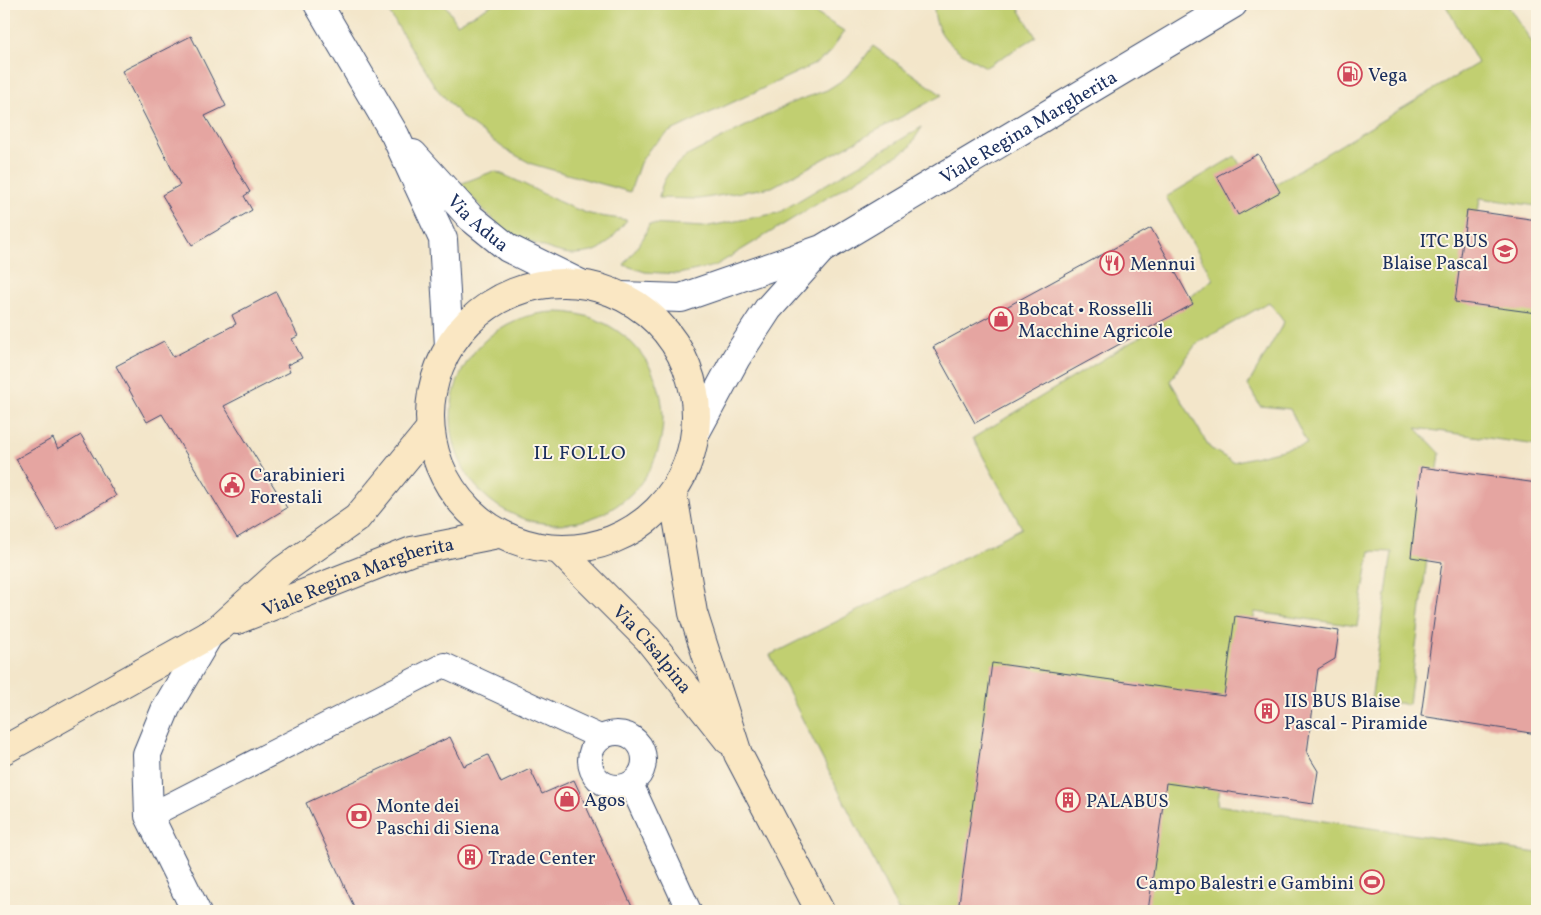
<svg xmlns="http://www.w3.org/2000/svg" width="1541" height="915" font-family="Vollkorn,serif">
	<rect width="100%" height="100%" fill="#fcf5e5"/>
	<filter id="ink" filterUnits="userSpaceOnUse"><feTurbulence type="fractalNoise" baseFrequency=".02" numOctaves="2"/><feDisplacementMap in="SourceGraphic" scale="10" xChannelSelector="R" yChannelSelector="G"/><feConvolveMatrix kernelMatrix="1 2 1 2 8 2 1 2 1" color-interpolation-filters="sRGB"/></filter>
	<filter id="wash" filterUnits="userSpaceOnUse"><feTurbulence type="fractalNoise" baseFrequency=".0096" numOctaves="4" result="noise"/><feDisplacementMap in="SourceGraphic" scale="20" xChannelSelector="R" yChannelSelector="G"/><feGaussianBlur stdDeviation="1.12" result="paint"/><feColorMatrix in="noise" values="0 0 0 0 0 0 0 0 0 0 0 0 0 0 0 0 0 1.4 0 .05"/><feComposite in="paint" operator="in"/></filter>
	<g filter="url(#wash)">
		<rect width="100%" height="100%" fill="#f3e6ca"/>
		<path fill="#c1cf71" stroke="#6e7f68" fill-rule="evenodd" d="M384 4H445L457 24 493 4H801L844 31 829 54 813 65 669 132 650 148 640 163 630 192 532 164 506 150 464 119 436 88Z
			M934 4H1016L1036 37 986 67C959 52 933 39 934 4Z
			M1445 4H1507L1537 50V206L1480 198 1467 296 1537 306V445L1416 428 1440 453 1409 704 1371 701 1392 552 1370 551 1357 626 1255 612 1217 805 1537 853V911H898L867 847 770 655 1022 528 973 438 1143 335 1213 279 1166 197 1235 156 1257 195 1478 63ZM1269 302 1284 322 1248 385 1260 406 1290 409 1307 444 1233 462 1210 448 1170 381 1196 344Z
			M873 46 942 95 772 187 699 199 659 198C662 178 670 170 685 157L791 103 827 90 844 79 859 65Z
			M922 127 909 148 715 266 678 274 645 272 624 265 644 237 649 224 704 227 778 213Z
			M494 171C524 182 551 200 581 211 595 217 612 217 627 220 619 229 611 241 601 248 594 253 580 254 571 254 557 254 511 235 500 226 486 213 473 198 460 184Z
			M451 418a106 106 0 1 1 212 0a106 106 0 1 1-212 0Z"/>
		<g id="blocks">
			<path fill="#e5a5a1" d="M191 36 226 106 205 116 250 192 244 196 252 210 192 245 162 195 180 185 122 71Z
				M1258 154 1280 192 1238 215 1217 176Z
				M1467 210 1537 220V313L1455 302Z
				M1151 228 1193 304 975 423 933 347Z
				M276 292 298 336 292 339 302 358 287 365 290 372 224 406 287 508 237 538 162 414 147 422 116 366 164 341 173 357 236 324 232 315Z
				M81 435 116 496 57 530 16 459 53 438 58 449Z
				M1421 467 1537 483V734L1421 716 1442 562 1411 557Z
				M1235 616 1339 631 1335 659 1318 669 1307 753 1318 771 1313 804 1166 783 1148 911H958L992 663 1224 696Z
				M450 737 464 766 488 755 501 783 530 769 542 794 574 780 634 911H356L306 803Z"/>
		</g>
	</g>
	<g filter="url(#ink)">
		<use href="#blocks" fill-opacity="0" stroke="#3b4a6e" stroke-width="1"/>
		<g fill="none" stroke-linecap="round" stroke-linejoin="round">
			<g stroke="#3b4a6e" stroke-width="26">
				<path id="service" d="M590 760a27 27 0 1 1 54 0a27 27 0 1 1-54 0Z
					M631 784 689 911
					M149 816 444 665 602 738"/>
			</g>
			<g stroke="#3b4a6e" stroke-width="30">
				<g id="minor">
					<path d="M318 4 395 135 443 239 449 346"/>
					<path id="s1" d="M413 154 471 218 508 248 581 284"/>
					<path d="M196 911 149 816 147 754 166 708 209 635"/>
				</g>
			</g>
			<g stroke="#3b4a6e" stroke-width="30">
				<g id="tertiary">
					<path id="s2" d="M621 296 681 298 822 249 1233 4"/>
					<path d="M697 430 736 358 768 309 820 251"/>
				</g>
			</g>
			<g stroke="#3b4a6e" stroke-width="30">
				<g id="secondary">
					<circle cx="563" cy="416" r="133"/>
					<path d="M673 494 693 613 738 754 820 911"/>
					<path id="s3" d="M560 551 648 639 728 740"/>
					<path id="s4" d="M237 620 412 551 498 534"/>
					<path d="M4 750 209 635 220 627 283 570 357 518 430 429"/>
				</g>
			</g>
			<use href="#service" stroke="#fff" stroke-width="24"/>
			<use href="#minor" stroke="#fff" stroke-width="28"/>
			<use href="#tertiary" stroke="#fff" stroke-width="28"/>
			<use href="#secondary" stroke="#fae7c3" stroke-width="28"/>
		</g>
	</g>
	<defs>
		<g id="fuel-ring" transform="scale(1.25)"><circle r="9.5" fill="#fcf5e5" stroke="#d1495b" stroke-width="1.5"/><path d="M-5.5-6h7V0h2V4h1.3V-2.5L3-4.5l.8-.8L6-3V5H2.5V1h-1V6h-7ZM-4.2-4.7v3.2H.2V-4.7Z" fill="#d1495b"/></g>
		<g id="university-ring" transform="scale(1.25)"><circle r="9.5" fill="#fcf5e5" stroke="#d1495b" stroke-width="1.5"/><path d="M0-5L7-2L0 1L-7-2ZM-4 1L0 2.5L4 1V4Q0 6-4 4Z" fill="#d1495b"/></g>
		<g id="restaurant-ring" transform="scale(1.25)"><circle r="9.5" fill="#fcf5e5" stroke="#d1495b" stroke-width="1.5"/><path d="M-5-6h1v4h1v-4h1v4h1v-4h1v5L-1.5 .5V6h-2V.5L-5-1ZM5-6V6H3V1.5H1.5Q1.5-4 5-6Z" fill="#d1495b"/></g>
		<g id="shop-ring" transform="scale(1.25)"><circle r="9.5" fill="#fcf5e5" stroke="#d1495b" stroke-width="1.5"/><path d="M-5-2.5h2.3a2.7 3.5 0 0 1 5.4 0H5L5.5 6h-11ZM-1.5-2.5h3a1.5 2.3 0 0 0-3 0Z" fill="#d1495b"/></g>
		<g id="civic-ring" transform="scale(1.25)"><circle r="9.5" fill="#fcf5e5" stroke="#d1495b" stroke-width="1.5"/><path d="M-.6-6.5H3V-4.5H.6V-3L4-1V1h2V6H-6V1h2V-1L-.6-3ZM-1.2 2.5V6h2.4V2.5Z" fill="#d1495b"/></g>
		<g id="building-ring" transform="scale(1.25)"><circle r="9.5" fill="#fcf5e5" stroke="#d1495b" stroke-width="1.5"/><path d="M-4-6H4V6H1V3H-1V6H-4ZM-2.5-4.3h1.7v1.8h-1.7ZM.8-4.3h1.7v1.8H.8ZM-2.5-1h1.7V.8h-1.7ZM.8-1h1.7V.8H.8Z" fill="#d1495b"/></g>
		<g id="bank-ring" transform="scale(1.25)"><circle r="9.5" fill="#fcf5e5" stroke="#d1495b" stroke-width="1.5"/><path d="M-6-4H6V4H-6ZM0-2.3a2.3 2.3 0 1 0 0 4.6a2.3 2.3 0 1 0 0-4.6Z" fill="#d1495b"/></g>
		<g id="stadium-ring" transform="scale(1.25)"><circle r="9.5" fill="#fcf5e5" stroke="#d1495b" stroke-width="1.5"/><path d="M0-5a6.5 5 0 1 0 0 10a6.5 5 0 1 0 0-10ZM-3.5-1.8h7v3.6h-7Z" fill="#d1495b"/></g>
	</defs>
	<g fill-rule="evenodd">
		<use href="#fuel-ring" x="1350" y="74"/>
		<use href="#university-ring" x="1505" y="251"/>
		<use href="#restaurant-ring" x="1112" y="263"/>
		<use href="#shop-ring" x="1001" y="319"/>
		<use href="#civic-ring" x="232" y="485"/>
		<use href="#building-ring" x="1267" y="711"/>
		<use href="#shop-ring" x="567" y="799"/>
		<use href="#building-ring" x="1068" y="800"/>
		<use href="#bank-ring" x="359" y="816"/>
		<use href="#building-ring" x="470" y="857"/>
		<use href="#stadium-ring" x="1372" y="882"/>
	</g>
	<g text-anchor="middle" stroke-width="4" stroke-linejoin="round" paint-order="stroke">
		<g font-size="19" fill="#1b2f5e" stroke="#fcf5e5" text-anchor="start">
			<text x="1368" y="81">Vega</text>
			<text x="1488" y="247" text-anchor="end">ITC BUS<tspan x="1488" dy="22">Blaise Pascal</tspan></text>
			<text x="1130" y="270">Mennui</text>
			<text x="1018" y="315">Bobcat • Rosselli<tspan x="1018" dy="22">Macchine Agricole</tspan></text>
			<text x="250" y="481">Carabinieri<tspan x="250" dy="22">Forestali</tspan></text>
			<text x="1284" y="707">IIS BUS Blaise<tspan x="1284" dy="22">Pascal - Piramide</tspan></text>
			<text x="584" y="806">Agos</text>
			<text x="1086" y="807">PALABUS</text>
			<text x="376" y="812">Monte dei<tspan x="376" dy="22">Paschi di Siena</tspan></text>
			<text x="488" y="864">Trade Center</text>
			<text x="1354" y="889" text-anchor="end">Campo Balestri e Gambini</text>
		</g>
		<g font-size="19" fill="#1b2f5e" stroke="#fcf5e5">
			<text dy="7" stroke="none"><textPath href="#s2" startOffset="449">Viale Regina Margherita</textPath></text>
			<text dy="7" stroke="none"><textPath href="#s1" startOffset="95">Via Adua</textPath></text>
			<text dy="7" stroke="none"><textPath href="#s4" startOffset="129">Viale Regina Margherita</textPath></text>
			<text dy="7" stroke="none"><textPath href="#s3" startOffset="135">Via Cisalpina</textPath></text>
		</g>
		<g font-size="20" letter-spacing="1" fill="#1b2f5e" stroke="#fcf5e5">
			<text x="580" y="459">IL FOLLO</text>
		</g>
	</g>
	<rect width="1541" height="915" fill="none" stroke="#fcf5e5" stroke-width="20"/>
</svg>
